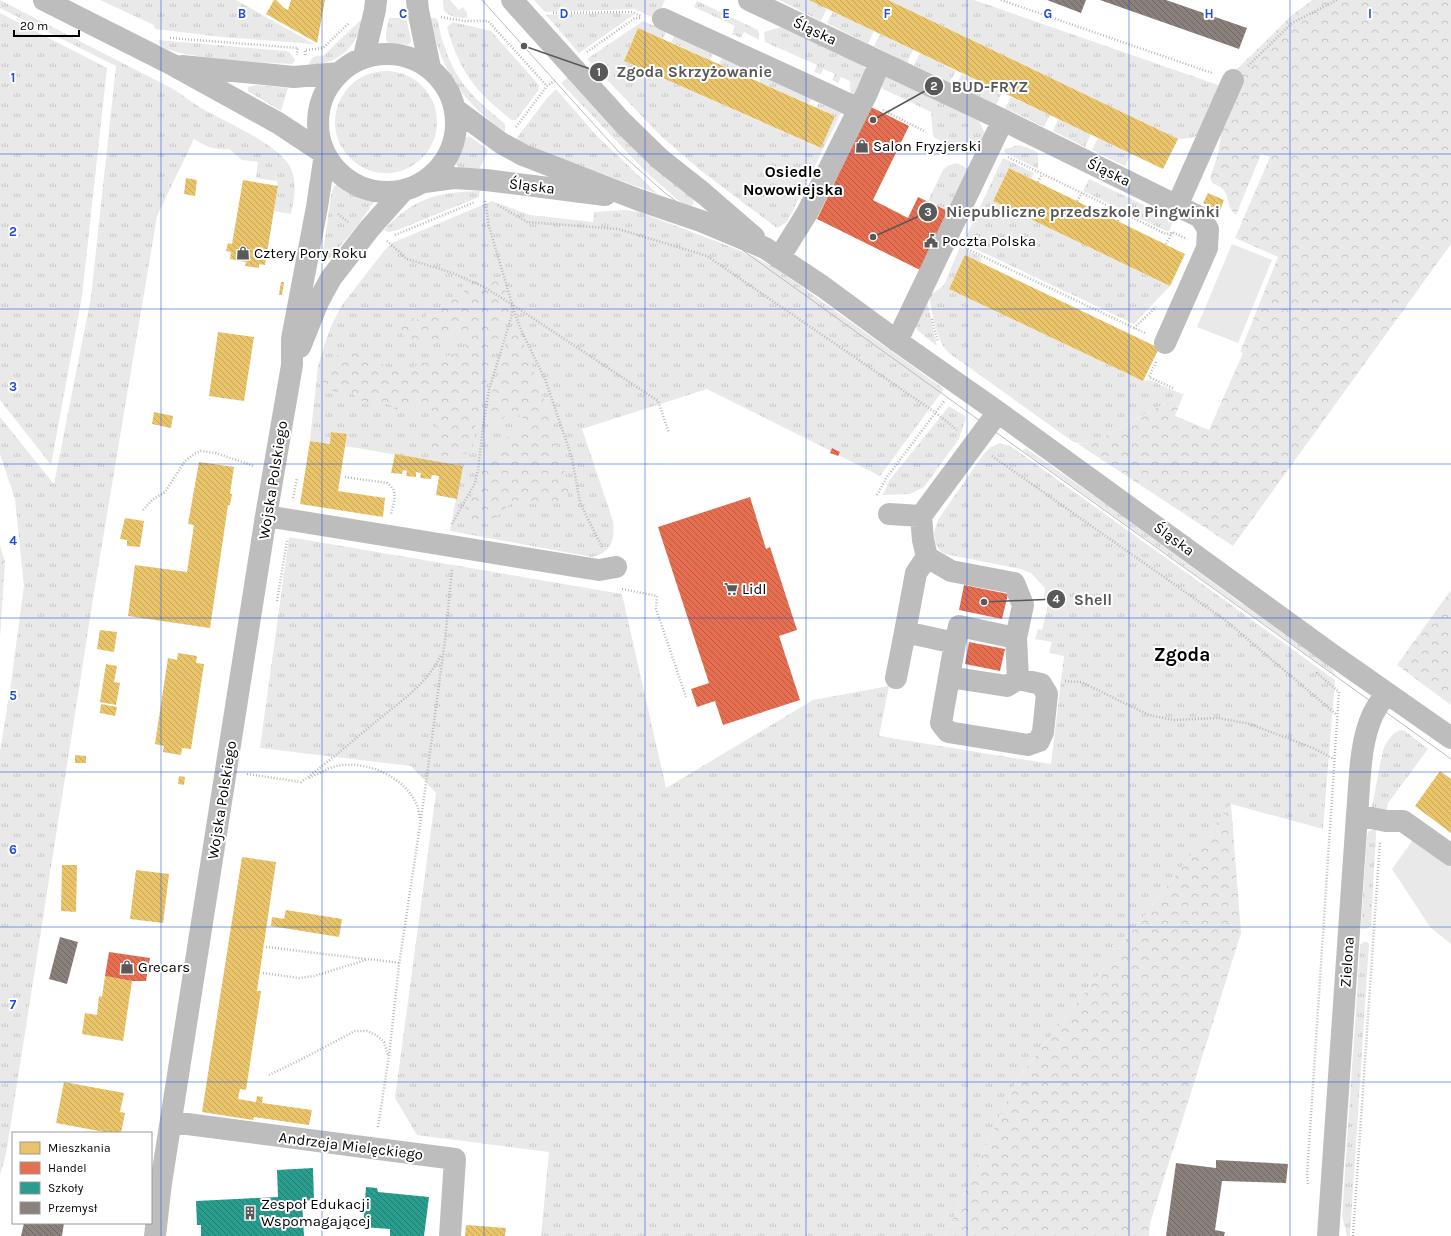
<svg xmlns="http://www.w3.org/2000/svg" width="1451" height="1236" font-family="Karla,sans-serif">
	<defs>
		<pattern id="grass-tufts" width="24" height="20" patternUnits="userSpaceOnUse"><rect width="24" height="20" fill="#e9e9e9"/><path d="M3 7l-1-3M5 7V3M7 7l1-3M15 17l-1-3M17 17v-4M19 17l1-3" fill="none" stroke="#c6c6c6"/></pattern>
		<pattern id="forest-crowns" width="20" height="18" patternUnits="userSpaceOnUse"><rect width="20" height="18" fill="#e9e9e9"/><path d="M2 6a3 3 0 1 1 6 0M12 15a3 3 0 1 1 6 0" fill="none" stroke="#c6c6c6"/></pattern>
		<pattern id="homes-back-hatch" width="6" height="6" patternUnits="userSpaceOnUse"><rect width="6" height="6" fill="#e9c46a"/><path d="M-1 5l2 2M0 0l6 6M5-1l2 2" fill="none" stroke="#c6a75a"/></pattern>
		<pattern id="shops-back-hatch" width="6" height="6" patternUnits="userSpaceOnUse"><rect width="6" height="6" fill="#e76f51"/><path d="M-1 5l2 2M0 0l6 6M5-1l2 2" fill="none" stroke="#b95941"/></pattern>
		<pattern id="schools-back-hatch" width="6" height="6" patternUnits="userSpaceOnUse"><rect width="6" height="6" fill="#2a9d8f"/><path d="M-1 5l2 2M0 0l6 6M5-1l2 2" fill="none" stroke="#227e72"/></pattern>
		<pattern id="industry-back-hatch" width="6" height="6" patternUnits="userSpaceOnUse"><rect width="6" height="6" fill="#8a817c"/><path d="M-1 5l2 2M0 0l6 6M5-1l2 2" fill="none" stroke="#6e6763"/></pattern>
	</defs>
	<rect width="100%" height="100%" fill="#fff"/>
	<path fill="url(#grass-tufts)" d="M0 0 173 89C181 94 190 101 198 106 222 121 283 145 292 171 297 185 294 200 291 214L274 211 278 186 277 181 256 178 258 162 242 160 229 149C214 150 207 147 194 139L157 216 96 580 6 1154 0 1175V751L10 690 24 586 15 499 0 454V417L54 484 91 297 116 66 0 8Z
		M100 0H236L314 44 222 37 155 29 154 25Z
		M443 0H450L459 10 463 7 467 13V17C462 20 447 16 444 10 443 7 443 3 443 0Z
		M534 0H665L656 19 634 9 545 12Z
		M779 0H809L827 8 821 21Z
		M888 0H974L1218 85 1221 91 1196 136 1191 138 1178 139Z
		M697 1 758 30 759 40 744 32 741 38 732 34 735 26 694 7Z
		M833 11 874 31 868 44 827 23Z
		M0 13 107 68 82 296 51 465 0 400Z
		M608 13 635 14 579 53 546 15Z
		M366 15C355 46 344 63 309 65 311 57 315 55 323 56Z
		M389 18H406L411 39V42L408 45 388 43C383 37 388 26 389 18Z
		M430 18H436C439 22 439 27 440 32 442 40 445 48 448 56 460 87 480 103 505 124V132C460 100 442 71 430 18Z
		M643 21 666 31 663 39 638 28 624 61 820 148 835 116 816 107 818 103 841 113 787 222 777 228 700 170 661 136 587 59Z
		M453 22 491 31 539 85 538 91 516 120H512L509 118C474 90 459 70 447 27Z
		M781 27 863 66 865 69 859 94 851 97 850 81 841 77 838 83 832 80 835 74 823 69 821 74 814 72 817 65 765 42 764 32Z
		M676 32 714 50 710 60 671 42Z
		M880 34 913 50 907 63 874 46Z
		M158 40 286 51 290 53 295 60 292 64C269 63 176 58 161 46 160 45 158 41 158 40Z
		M920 53 956 71 949 83 914 65Z
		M724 54 757 69 752 79 719 64Z
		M335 122a51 51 0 1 1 102 0a51 51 0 1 1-102 0Z
		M764 72 814 94 809 104 759 82Z
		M962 74 1002 92 996 105 956 86Z
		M886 76 979 121 985 134 976 153 969 155 966 154 935 138 933 135 931 112 883 89 881 84Z
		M568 77 694 198 693 205 690 207 687 206 679 201 646 172 561 83Z
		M256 85 288 88 281 111 248 91V87Z
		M556 89 598 137 658 194 537 150 516 139 547 98Z
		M1011 97 1050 115 1044 127 1005 108Z
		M1058 119 1091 134 1085 147 1053 131Z
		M469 136 488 150 480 168H461L456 165V162L464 139Z
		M1098 138 1131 154 1125 166 1092 150Z
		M1019 145 1031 149 1038 153V169L1004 152 1005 149Z
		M1003 158 1034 173 1031 179 1009 168 993 201 1170 286 1134 324 963 243Z
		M957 163 968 169 950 212 928 201 943 170 947 166Z
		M1089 179 1174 219 1169 231H1166L1083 191Z
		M337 185 355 195 373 200V203L358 225 332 256 324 262 322 259 331 196 334 186Z
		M480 191 479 197 395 231 388 232 384 230C413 198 438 192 480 191Z
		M492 201 530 215 593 222 594 212 625 210 639 212 721 243 753 256 777 269 944 389 880 476 838 455 840 452 833 448 831 451 707 389 582 429 613 521C615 540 612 552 592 557L450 531 462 466 345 446 347 434 332 432 330 444 310 441 318 366 325 343 332 324 342 305 384 251 392 243Z
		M960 247 982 258 980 262 965 256 949 289 1143 381 1149 380 1182 394 1094 442C1086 444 1080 445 1072 441L963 363C958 359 952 356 947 351 937 341 932 311 929 297 933 291 939 290 944 285Z
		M927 301 937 346 917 330 916 326Z
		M949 406 965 416 966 418 959 439 924 487 910 494 883 495 889 481Z
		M1000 443 1010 446 1019 452 1335 680 1323 829 1231 804 1016 1081 945 1236H541L549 1152 417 1135 395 1098 436 793 411 766 260 748 289 537 622 594 666 788 813 700 889 686 879 736 1051 764 1064 656 1049 653 1052 642 1035 639 1038 629 1042 630 1049 601 1044 599 1045 588 1031 573 1020 569 945 554C929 545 933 527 942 514L983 455 991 447Z
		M1027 449 1113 509 1242 604 1246 605 1307 650C1317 656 1332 663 1335 675L1022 450Z
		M1400 730 1405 731 1428 749 1388 803 1385 817 1371 811 1383 750C1387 741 1391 734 1400 730Z
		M1371 830H1376V835L1371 925 1369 928 1362 929 1361 926 1367 837 1368 832Z
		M1363 942H1367L1369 944 1350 1236H1347L1342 1216 1360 949V945Z"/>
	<path fill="url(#forest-crowns)" d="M1312 0H1451V244L1233 546 1078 444H1085L1094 442 1184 393 1175 416 1209 430 1243 353 1240 352 1241 350 1278 257 1235 238 1270 157 1261 154 1236 215C1222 203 1235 192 1212 183L1210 178 1218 154 1221 136 1218 135 1232 74 1291 16Z
		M471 278 504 282 510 304 508 312 501 332 476 420 474 443 470 453 458 454 449 458 432 455 427 448 432 439 442 434 433 421 432 410 418 405 410 409H395L387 403H370L357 399 349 389 337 392 326 389 321 377 323 368 331 367 339 353 350 349 363 356 375 359 391 369 404 372 420 363 436 362 444 357 468 350 458 334 441 341 409 342 401 333 402 321 410 317 422 321 430 310 442 309 451 299H459L464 295 463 285Z
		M514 329 520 333 545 403 568 484V499C556 505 540 502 526 504L519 500 509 505 495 518 468 525 458 519C470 500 480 484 482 461L490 459C500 442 503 437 522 431L527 421 518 415H507L496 425 488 420C490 389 503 358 514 329Z
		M0 546 5 561 0 638Z
		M1451 590V705L1397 665Z
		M1231 804 1241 933 1150 1223 1149 1236H945L1016 1081Z"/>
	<path fill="#e9e9e9" d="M1232 244 1272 260 1238 343 1197 327Z
		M1415 837 1451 863V944L1430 927 1392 869Z"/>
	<path fill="url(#homes-back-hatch)" d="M274 0H276L284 8 288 10 291 0H325L317 43 266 14Z
		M809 0H888L1178 139 1163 169Z
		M638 28 835 116 821 148 624 61Z
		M1009 168 1185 254 1170 286 993 201Z
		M186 178 197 180 195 196 184 194Z
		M243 180 278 186 265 265 259 264V268L245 266 246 262 230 259 231 252 226 251 228 243 232 244Z
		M1208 193 1224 200 1220 211 1203 203Z
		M965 255 1159 348 1143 381 949 289Z
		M281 282H284L282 295H279Z
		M218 332 254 337 244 401 209 396Z
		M154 412 173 416 171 428 152 424Z
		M331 432 347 434 338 491 385 498 383 517 300 504 310 441 330 444Z
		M395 454 463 466 457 499 436 495 439 476 432 475 431 479 420 478 421 473 416 472V477L406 476 407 471 403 470 402 474 391 473Z
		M199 462 234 467 230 494H232L230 505H228L210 628 128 616 135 565 187 572 194 525 188 524Z
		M125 518 144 521 140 547 127 546V540L120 539Z
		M100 630 117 632 114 652 97 649Z
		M178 653 197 656 196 663 204 664 191 749 182 748 181 755 163 752 164 746 155 744 168 658 177 660Z
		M106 664 117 666 114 682 120 683 116 705 100 702Z
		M101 704 117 707 115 716 100 713Z
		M75 755 86 756V763H75Z
		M1440 771 1451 779V833L1415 806Z
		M179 776 185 777 184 785 178 784Z
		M242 857 276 862 257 991H261L246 1090 240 1089 238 1099 256 1102 257 1096 263 1097 262 1103 312 1110 309 1125 254 1117 253 1120 202 1112Z
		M62 865H77L76 912 61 911Z
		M136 870 169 874 163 923 130 919Z
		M286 910 342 919 339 937 271 926 272 917 284 919Z
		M105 976 132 981 123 1041 82 1034 85 1013 97 1015 99 996 102 997Z
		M64 1082 124 1093 120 1112 125 1113 121 1133H110L56 1123Z
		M466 1225 506 1228 505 1236H465Z"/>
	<path fill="url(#shops-back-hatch)" d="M871 107 909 126 873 200 908 218 918 197 950 212 922 271 817 219Z
		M832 448 840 452 838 456 830 453Z
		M750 497 766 549 770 547 797 630 779 636 800 700 723 725 715 701 697 707 691 689 709 683 658 527Z
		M964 585 1008 594 1002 619 959 610Z
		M969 642 1005 649 1000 671 965 664Z
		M109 952 150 958 146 981H132L105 976Z"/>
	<path fill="url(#schools-back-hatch)" d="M313 1168 314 1200 302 1201 304 1236H201V1225H197L196 1201 278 1197 277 1170Z
		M366 1187 377 1188 378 1192 429 1197 424 1236H390V1229L363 1227Z"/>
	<path fill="url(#industry-back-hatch)" d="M1047 0H1086L1081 13Z
		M1100 0H1166L1247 28 1239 49Z
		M60 937 78 942 67 984 49 979Z
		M1216 1160 1288 1164 1286 1183 1222 1181 1215 1230 1225 1232 1224 1236H1166L1176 1163 1216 1168Z
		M24 1223H64L62 1236H21Z"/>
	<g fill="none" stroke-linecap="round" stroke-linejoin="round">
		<path stroke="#b8b8b8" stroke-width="2.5" stroke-dasharray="1 2" stroke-linecap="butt" d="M1001 0 1212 73
			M553 13 632 12 641 16
			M441 17 464 21H488L547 86
			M170 38 298 48 297 55
			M587 52 635 18H642
			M305 55V50L323 48 349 23
			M1248 66 1292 23 1337 0
			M883 110 926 132
			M516 127 547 86 555 80
			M1008 157 1166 234 1174 233 1187 239
			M1038 182 1042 174
			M485 201 489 226 515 314 522 332 545 379 572 458 580 503 602 547
			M1077 201 1082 193
			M498 205 527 222 618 229 707 256 936 413 957 430
			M338 214 348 222
			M1118 221 1122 212
			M395 235 475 202
			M387 241 407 259 450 272 484 287 513 305 658 401 669 433
			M1166 244 1172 232
			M965 248 1145 333
			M932 319 938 342
			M1134 328 1156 307
			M1156 362 1149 377 1173 388
			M992 456 1225 620 1337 715
			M345 477 387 483C399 491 394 502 391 514
			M877 495 887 477 945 400
			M293 498 297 478
			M143 510 152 500 165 492 185 461 194 454 201 451 216 453 254 466
			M452 524 475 483 478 470 484 419 489 390 511 318 513 307
			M622 589 657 596 656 609 686 697
			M277 601 287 541
			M1065 681 1081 682 1149 715 1174 720 1218 718 1250 724 1313 748 1334 759
			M247 774 301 782C326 764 349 744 373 724 398 703 427 685 441 655
			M309 778C320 773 330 766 343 765 371 762 408 779 418 808 419 811 419 816 420 820
			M266 947 366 959
			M263 973 299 978 314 976 369 959 400 963
			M269 1075 302 1059 355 1031H367L376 1035 384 1042 388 1055
			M378 1127 389 1056 399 965 423 805 445 640 452 569
			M1308 1184 1307 1176 1339 692 1317 673 1318 671
			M1353 1236 1380 841"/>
		<path stroke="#bdbdbd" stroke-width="22" d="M44 0 173 65 278 123 325 154
			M417 0 418 10 430 68
			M512 0 623 123 660 159 703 193 754 237
			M749 0 1003 120 1200 217 1208 229 1207 248 1165 343
			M663 19 859 109
			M318 123a69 69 0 1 1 138 0a69 69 0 1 1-138 0Z
			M364 56 375 10 376 0
			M182 66 294 77 339 73
			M455 109 501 143 523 155 639 200 701 221 765 248 822 286 897 341 998 412 1331 654 1451 738
			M424 182 454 178 486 180 605 195
			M1177 206 1233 80
			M779 258 807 213 867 93 880 62
			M897 341 1003 120
			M300 347 318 302 331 278 370 228 403 191
			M889 514 921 516 998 412
			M266 516 580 567 599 570 616 567
			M921 516 923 540 927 557 916 573 905 632 955 643 959 626 1016 638 1023 605 1014 583 951 571 927 557
			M955 643 941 723 948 732 1028 745 1039 741 1043 732 1047 694 1041 684 1018 679 1016 638
			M949 677 1007 686 1018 679
			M896 678 905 632
			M1357 815 1386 821H1403L1451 855
			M172 1122 455 1159 450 1236
			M155 1236 161 1183 266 516 292 365V339L317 207 325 154
			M1328 1236 1357 815C1360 782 1359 744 1373 714 1377 706 1382 699 1387 693"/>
		<path stroke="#bdbdbd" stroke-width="1" d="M482 0 618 151 665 193 756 260 1451 759"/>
	</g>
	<path fill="none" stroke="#1d4ed8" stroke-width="1" stroke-opacity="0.55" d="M161 0V1236M322 0V1236M484 0V1236M645 0V1236M806 0V1236M967 0V1236M1129 0V1236M1290 0V1236M0 154H1451M0 309H1451M0 464H1451M0 618H1451M0 772H1451M0 927H1451M0 1082H1451"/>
	<defs>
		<g id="shop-bare" transform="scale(1.08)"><path d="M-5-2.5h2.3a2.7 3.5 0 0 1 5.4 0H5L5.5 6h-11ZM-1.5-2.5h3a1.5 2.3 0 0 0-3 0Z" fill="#595959" stroke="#fff" stroke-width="2.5" paint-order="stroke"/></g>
		<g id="civic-bare" transform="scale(1.08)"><path d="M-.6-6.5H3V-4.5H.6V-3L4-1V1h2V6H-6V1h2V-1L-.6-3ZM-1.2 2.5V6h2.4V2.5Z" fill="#595959" stroke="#fff" stroke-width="2.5" paint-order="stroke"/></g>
		<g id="supermarket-bare" transform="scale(1.08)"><path d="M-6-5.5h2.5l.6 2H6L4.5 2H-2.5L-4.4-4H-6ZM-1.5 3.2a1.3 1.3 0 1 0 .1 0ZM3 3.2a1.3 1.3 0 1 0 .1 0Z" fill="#595959" stroke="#fff" stroke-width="2.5" paint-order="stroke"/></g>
		<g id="building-bare" transform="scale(1.08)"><path d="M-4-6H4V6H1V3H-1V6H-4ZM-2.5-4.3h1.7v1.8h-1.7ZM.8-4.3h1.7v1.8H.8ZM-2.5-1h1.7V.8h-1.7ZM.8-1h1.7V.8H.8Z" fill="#595959" stroke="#fff" stroke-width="2.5" paint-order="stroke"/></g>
	</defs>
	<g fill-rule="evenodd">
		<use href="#shop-bare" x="862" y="146"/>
		<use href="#civic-bare" x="931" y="241"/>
		<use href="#shop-bare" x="243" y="253"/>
		<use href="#supermarket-bare" x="731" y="589"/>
		<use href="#shop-bare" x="127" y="967"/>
		<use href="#building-bare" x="250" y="1213"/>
	</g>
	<g text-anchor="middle" stroke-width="4" stroke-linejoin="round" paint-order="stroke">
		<g font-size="15" fill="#000" stroke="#fff">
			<text transform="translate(815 31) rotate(25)" y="5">Śląska</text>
			<text transform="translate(1109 172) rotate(26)" y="5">Śląska</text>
			<text transform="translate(532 186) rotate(7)" y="5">Śląska</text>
			<text transform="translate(273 480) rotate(-81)" y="5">Wojska Polskiego</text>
			<text transform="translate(1174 539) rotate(36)" y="5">Śląska</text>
			<text transform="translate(222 800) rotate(-81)" y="5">Wojska Polskiego</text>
			<text transform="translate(1347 962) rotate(-86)" y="5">Zielona</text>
			<text transform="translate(351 1146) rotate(7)" y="5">Andrzeja Mielęckiego</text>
		</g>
		<g font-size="15" fill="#000" stroke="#fff" text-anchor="start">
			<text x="873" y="151">Salon Fryzjerski</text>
			<text x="942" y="246">Poczta Polska</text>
			<text x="254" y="258">Cztery Pory Roku</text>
			<text x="742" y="594">Lidl</text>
			<text x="138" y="972">Grecars</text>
			<text x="261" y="1209">Zespoł Edukacji<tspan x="261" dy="17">Wspomagającej</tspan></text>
		</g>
		<g font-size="16" font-weight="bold" fill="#000" stroke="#fff">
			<text x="793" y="177">Osiedle<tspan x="793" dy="18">Nowowiejska</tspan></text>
		</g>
		<g font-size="19" font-weight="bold" fill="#000" stroke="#fff">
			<text x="1182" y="661">Zgoda</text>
		</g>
	</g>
	<g font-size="13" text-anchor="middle" font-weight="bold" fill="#1d4ed8" stroke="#fff" stroke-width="4" stroke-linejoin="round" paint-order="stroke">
		<text x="242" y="18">B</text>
		<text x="403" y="18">C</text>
		<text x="564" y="18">D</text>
		<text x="726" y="18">E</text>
		<text x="887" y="18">F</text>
		<text x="1048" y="18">G</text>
		<text x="1209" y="18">H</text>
		<text x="1370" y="18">I</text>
		<text x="13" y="82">1</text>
		<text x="13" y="236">2</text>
		<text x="13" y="391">3</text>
		<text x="13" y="545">4</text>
		<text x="13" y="700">5</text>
		<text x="13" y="854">6</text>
		<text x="13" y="1009">7</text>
	</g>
	<path fill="none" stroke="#595959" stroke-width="1.5" d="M524 46L599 72M873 120L934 86M873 237L928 212M984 602L1056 599"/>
	<g fill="#595959" stroke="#fff" stroke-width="1.5">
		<circle cx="524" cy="46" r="4"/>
		<circle cx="873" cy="120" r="4"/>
		<circle cx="873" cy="237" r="4"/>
		<circle cx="984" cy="602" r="4"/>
		<circle cx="599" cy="72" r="10"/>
		<circle cx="934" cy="86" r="10"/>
		<circle cx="928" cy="212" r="10"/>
		<circle cx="1056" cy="599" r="10"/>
	</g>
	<g font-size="12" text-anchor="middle" font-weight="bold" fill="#fff">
		<text x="599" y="76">1</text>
		<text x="934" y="90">2</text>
		<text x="928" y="216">3</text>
		<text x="1056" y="603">4</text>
	</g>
	<g font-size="16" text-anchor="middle" font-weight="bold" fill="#595959" stroke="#fff" stroke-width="4" stroke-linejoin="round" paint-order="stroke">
		<text x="694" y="77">Zgoda Skrzyżowanie</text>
		<text x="990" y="92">BUD-FRYZ</text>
		<text x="1083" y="217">Niepubliczne przedszkole Pingwinki</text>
		<text x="1093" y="605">Shell</text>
	</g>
	<rect x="12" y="1132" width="140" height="92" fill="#ffffff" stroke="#999999"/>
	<rect x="20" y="1142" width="20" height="12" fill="#e9c46a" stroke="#999999"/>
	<text x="48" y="1152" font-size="12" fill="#000000">Mieszkania</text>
	<rect x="20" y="1162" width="20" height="12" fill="#e76f51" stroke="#999999"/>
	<text x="48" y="1172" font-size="12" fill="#000000">Handel</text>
	<rect x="20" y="1182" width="20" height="12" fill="#2a9d8f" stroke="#999999"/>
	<text x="48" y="1192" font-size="12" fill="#000000">Szkoły</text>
	<rect x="20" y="1202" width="20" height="12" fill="#8a817c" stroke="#999999"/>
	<text x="48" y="1212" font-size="12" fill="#000000">Przemysł</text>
	<path d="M14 30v6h65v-6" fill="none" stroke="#000000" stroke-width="2"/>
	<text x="20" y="30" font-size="12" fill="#000000" stroke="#ffffff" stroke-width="3" paint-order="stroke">20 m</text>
</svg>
